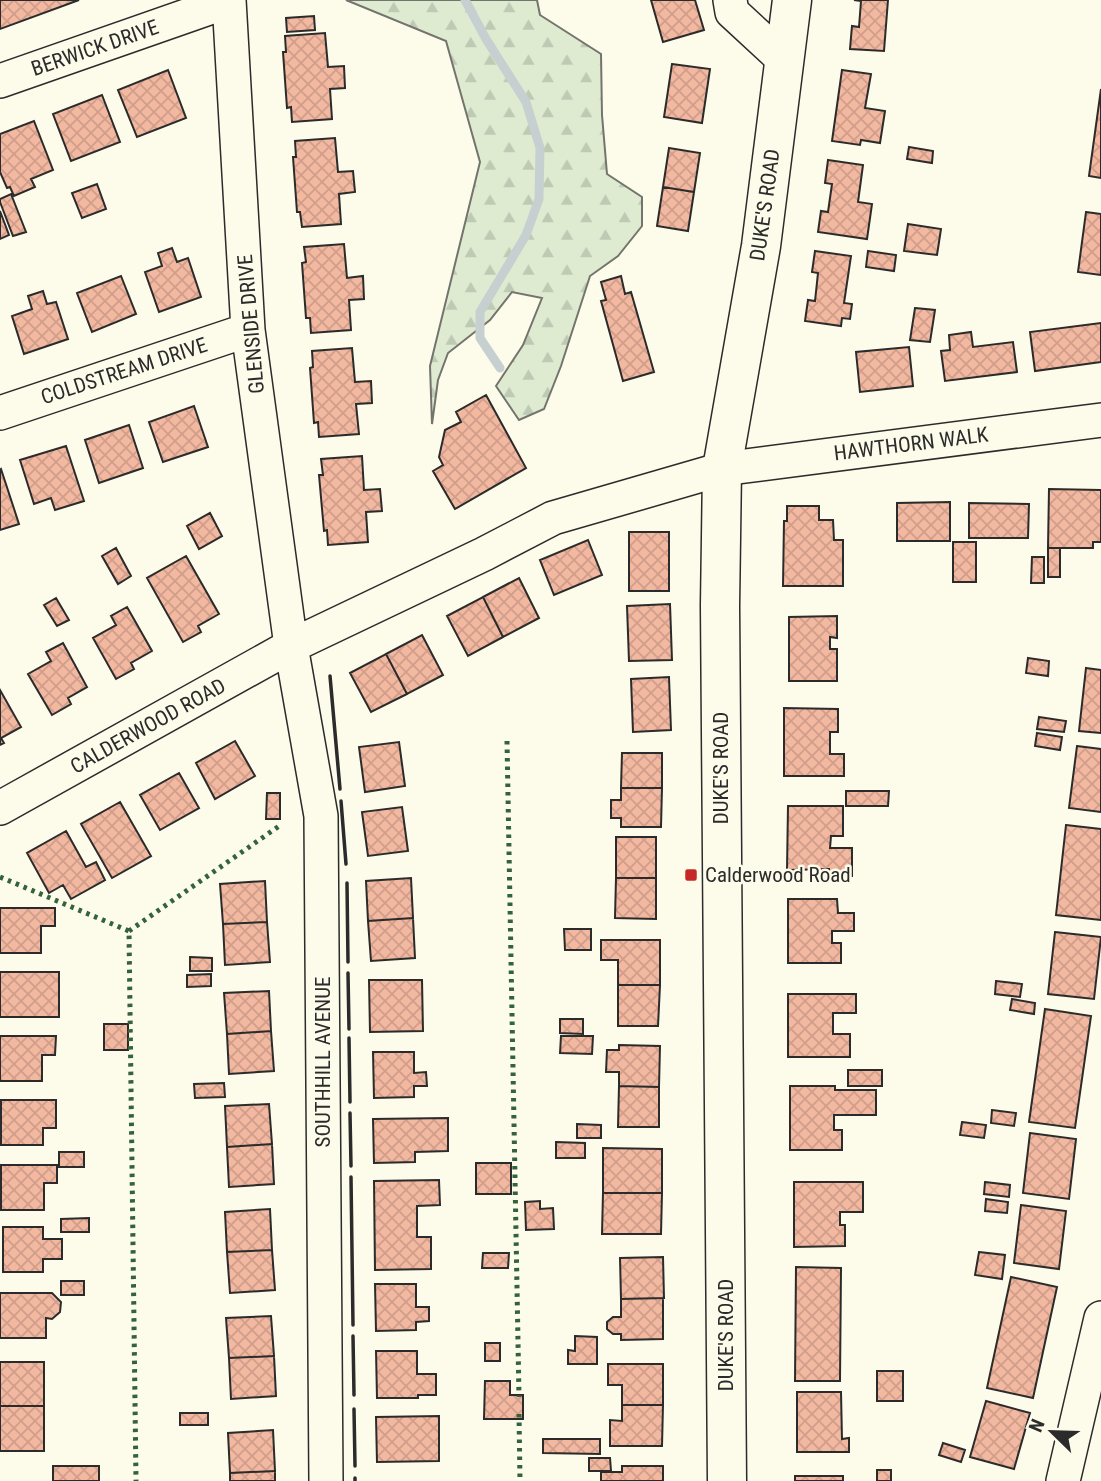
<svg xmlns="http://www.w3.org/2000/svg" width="1101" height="1481" font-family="'Roboto Condensed',sans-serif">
	<defs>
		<pattern id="forest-firs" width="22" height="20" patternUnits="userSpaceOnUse" patternTransform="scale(1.75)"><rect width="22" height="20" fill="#deebd1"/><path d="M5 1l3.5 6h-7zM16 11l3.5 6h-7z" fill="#bfcab4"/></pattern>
		<pattern id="building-cross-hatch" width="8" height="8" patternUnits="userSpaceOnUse" patternTransform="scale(1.75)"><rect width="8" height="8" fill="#f2b8a0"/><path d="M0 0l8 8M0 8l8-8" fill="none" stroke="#d09e8a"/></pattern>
	</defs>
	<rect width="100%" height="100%" fill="#fdfbea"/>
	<path fill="url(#forest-firs)" stroke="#74746e" stroke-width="2" d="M346 0H537L540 15 601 54 602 115 607 174 642 197V226L618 256 590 276 561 366 544 409 519 420 496 386 523 345 542 298 512 292 490 320 448 353 438 380 432 424 430 366 480 162 446 41Z"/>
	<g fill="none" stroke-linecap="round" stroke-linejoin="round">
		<path stroke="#c7d0d0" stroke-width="9" d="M465 0 486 39 526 102 540 148 539 199 526 235 480 312V338L500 368"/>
	</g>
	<path fill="url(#building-cross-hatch)" stroke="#2b2b2b" stroke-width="2" d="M0 0H79L0 29Z
		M651 0H695L704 30 663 42Z
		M854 0H888L884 51 850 49 852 26 859 27 861 1Z
		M314 16 315 30 287 32 286 18Z
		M325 33 328 67 344 66 345 88 330 89 332 119 292 122 291 107 287 108 283 52H286L285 36Z
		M672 64 710 69 702 123 664 117Z
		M168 70 186 118 137 137 118 90Z
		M842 70 871 74 865 108 885 111 880 143 861 140 860 145 832 141Z
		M1101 89V178L1089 176Z
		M102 95 120 142 71 161 53 114Z
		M34 121 53 170 31 179 35 187 14 196 10 187 7 188 0 172V134Z
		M335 138 338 172 353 171 355 192 339 194 341 224 302 227 300 212H297L293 157H296L295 141Z
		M909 147 933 151 932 163 907 159Z
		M669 148 700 153 694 192 663 187Z
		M828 160 863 165 858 202 872 204 867 239 818 232 821 211 828 212 832 184 825 183Z
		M97 184 106 209 82 218 72 193Z
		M663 187 694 192 688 231 657 226Z
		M11 194 26 232 13 236 0 202V199Z
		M0 211 9 235 0 239Z
		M1086 212 1101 214V275L1078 272Z
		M908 224 941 229 937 255 904 251Z
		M344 244 347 278 363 276 364 299 349 300 351 330 311 333 310 318H306L302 263 306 262 304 247Z
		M172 248 177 262 188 258 201 297 159 312 145 272 162 266 158 253Z
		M815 251 851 256 844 303 852 304 850 319 842 318 841 326 805 321 808 300 815 301 818 273 812 272Z
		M868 251 896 255 894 271 866 267Z
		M121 276 136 314 92 332 77 293Z
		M621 276 625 294 631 292 654 372 623 381 601 301 606 300 601 282Z
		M43 291 47 304 56 302 68 339 24 354 12 316 32 309 28 296Z
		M915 308 935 310 930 342 910 340Z
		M1101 323V362L1035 371 1030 332Z
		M971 332 973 347 1013 342 1017 372 945 381 941 351 950 350 949 335Z
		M909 347 913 386 860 392 856 352Z
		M352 348 355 382 371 381 372 403 356 404 359 434 319 437 318 422 314 423 310 368 313 367 312 351Z
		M486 395 526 468 455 509 433 471 443 465 439 457 445 430 461 422 456 412Z
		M194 406 208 447 163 462 149 422Z
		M129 425 143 468 99 483 85 440Z
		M66 446 84 501 55 510 51 498 34 504 20 460Z
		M362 456 364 490 380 489 382 511 366 512 368 542 328 545 327 530 324 531 319 475H323L321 459Z
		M1 469 19 524 0 530V470Z
		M1049 489 1101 490V542H1093V548H1048Z
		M950 502V541H897V503Z
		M969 503 1029 504 1028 538H969Z
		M787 506H819V520H833L834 540H843V586H783L784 521H787Z
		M210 513 222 536 199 549 187 526Z
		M629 532H669V591H629Z
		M588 540 602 575 554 595 540 560Z
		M953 542H976V582H953Z
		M116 548 131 576 118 584 102 556Z
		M1048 548H1060V577H1048Z
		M186 556 219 614 198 626 201 632 183 642 147 578Z
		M1032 557H1044V583H1031Z
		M519 578 539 618 503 637 483 597Z
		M483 597 503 637 468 656 447 616Z
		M56 598 69 620 57 626 44 605Z
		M670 604 672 660 629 661 627 606Z
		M127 607 152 651 131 663 134 669 116 679 93 638 116 625 111 616Z
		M837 616V638L830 637V649H837V681H789V617Z
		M422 635 443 675 407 694 386 654Z
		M63 643 87 687 68 698 71 704 52 715 28 674 51 661 46 652Z
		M386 654 407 694 371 712 350 673Z
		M1028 658 1049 661 1048 676 1026 673Z
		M1086 668 1101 670V733L1079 731Z
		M669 677 671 730 633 732 631 679Z
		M0 690 21 727 1 738 4 743 0 745Z
		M784 708 838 709V732H830V754H844V776H784Z
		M1039 717 1066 721 1064 732 1037 729Z
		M1037 733 1062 737 1060 750 1035 746Z
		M235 741 255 776 215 799 196 763Z
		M399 742 405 786 365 792 359 747Z
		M1077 746 1101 749V812L1069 808Z
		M622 753H662V788H621Z
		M179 773 199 808 160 830 140 795Z
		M621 788H662L661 827H621V818H611V800H621Z
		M846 791H889L888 806H846Z
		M267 793H280V819H266Z
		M120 802 151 856 112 878 81 824Z
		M788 806H843V836H831L830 848H852V876H829V869L787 870Z
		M402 807 408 851 368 856 362 812Z
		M1066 825 1101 829V920L1056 915Z
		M66 831 86 867 96 862 105 880 71 899 63 885 49 893 27 853Z
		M616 837H656V878H616Z
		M411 878 413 918 368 921 366 881Z
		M616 878H656V919L615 918Z
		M265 881 267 922 223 924 220 884Z
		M788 899H837L838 913H854V931H832V943H841V963H788Z
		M0 908H55V926H41V953H0Z
		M413 918 415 958 371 961 368 921Z
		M267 922 270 962 225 965 223 924Z
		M564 929H591V950H565Z
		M1055 932 1101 937 1094 999 1048 994Z
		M601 940H660V985H618V960H601Z
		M190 957 212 958V971H190Z
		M0 972H59V1017H0Z
		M211 974V986L187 987V975Z
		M369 980H422L423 1031 370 1032Z
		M996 981 1022 984 1020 997 995 994Z
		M618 985H660L658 1026H618Z
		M269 991 271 1031 227 1034 224 993Z
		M788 994H856V1013H833V1034H850V1057H788Z
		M1012 999 1035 1003 1034 1014 1010 1010Z
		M1045 1009 1091 1016 1075 1128 1029 1122Z
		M560 1019H583V1034L560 1033Z
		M104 1024H128V1050H104Z
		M271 1031 274 1071 229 1074 227 1034Z
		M0 1036H56L55 1055H42V1081H0Z
		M561 1036H593L592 1054 560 1053Z
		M619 1045 660 1046 659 1087 619 1086V1072H606L607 1050H619Z
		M373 1052H414V1073L426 1072 427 1086H414V1097L374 1098Z
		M848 1070H882V1086H848Z
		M224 1083 225 1097 195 1098 194 1084Z
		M619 1086 659 1087V1127H618Z
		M790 1086H835V1090H876V1115H834V1130H842V1150H790Z
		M1 1100H56V1128H43V1145H1Z
		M269 1104 272 1144 227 1147 225 1106Z
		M992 1110 1016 1113 1014 1126 991 1123Z
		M448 1118V1151L415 1152V1162L374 1163 373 1119Z
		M962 1122 986 1125 984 1138 960 1135Z
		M577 1124 601 1125V1138H577Z
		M1030 1133 1076 1139 1069 1199 1023 1193Z
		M556 1142 585 1143V1158H556Z
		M272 1144 274 1184 229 1187 227 1147Z
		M603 1148 662 1149V1193H603Z
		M59 1152H84V1167H59Z
		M476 1163H511V1194H476Z
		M1 1165H57V1183H44V1210H1Z
		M439 1180 440 1205 417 1206V1237H431V1269L375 1270 374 1181Z
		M794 1182H863V1212H840V1225H845V1246L794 1247Z
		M985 1182 1010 1185 1009 1197 984 1194Z
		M603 1193H662L661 1234H602Z
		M986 1199 1008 1202 1007 1213 985 1211Z
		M540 1201V1209L553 1208 554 1229 526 1230 525 1202Z
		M1021 1205 1066 1211 1059 1269 1014 1263Z
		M270 1209 272 1250 227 1252 225 1212Z
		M89 1218V1232H61V1219Z
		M3 1227H43V1239H62V1259H43V1272H3Z
		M272 1250 275 1290 230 1293 227 1252Z
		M979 1252 1005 1255 1002 1279 975 1275Z
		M483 1253H509L508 1268H482Z
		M663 1257 664 1298 621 1299 620 1258Z
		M796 1267 841 1268 840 1381H795Z
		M1011 1277 1057 1287 1033 1398 987 1388Z
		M61 1281H84V1295H61Z
		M375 1284H416V1307H429V1321L416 1322V1330L376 1331Z
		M0 1293H52L61 1302 60 1312 52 1319 46 1318V1338H0Z
		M663 1298V1339L621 1340V1334H613L607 1329V1322L613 1317H621V1299Z
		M271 1316 274 1356 229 1358 226 1318Z
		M575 1336 597 1337V1364H568V1350L575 1351Z
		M485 1343H500V1361H485Z
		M376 1351H417V1374H436V1395H418V1398H377Z
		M274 1356 276 1396 231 1399 229 1358Z
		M0 1362H44V1406H0Z
		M608 1364H663V1405H622V1385H608Z
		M877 1371H903V1401H877Z
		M485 1381H510V1395H523V1419H484Z
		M797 1392H841L842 1439 849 1438V1452H797Z
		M986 1401 1030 1413 1014 1469 970 1457Z
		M622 1405H663L662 1446H610V1420L622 1421Z
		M0 1406H44V1451H0Z
		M180 1413H208V1425H180Z
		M439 1416V1461L377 1462 376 1417Z
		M273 1430 275 1471 230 1473 228 1433Z
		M543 1439H600V1454L543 1453Z
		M943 1443 965 1450 961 1462 939 1455Z
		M589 1458H610L611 1471H589Z
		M53 1466H99V1481H53Z
		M622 1466H663V1481H601V1472H622Z
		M877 1470H891V1481H877Z
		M275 1471V1481H230V1473Z
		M795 1476H843V1481H795Z"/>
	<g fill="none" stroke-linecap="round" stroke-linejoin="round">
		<g stroke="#2b2b2b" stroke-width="36">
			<path id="minor" d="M229 0 248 330 291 646 321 816 326 1481
				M730 0 732 12 784 60
				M0 81 229 1
				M0 413 248 330
				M0 808 291 646 484 554 553 518 722 469 1101 420
				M1063 1481 1101 1318"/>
		</g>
		<g stroke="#2b2b2b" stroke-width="41">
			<path id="major" d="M727 1481 720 606 722 469 761 246 792 0"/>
		</g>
		<use href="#minor" stroke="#fdfbea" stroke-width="33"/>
		<use href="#major" stroke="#fdfbea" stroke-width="38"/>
		<path stroke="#34623c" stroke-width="5" stroke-dasharray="3.5 5" stroke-linecap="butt" d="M507 741 519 1397
			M0 877 129 931 136 1481
			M129 931 282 824
			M519 1414 520 1481"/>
		<path stroke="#2b2b2b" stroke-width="3.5" d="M330 676 340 789
			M341 801 346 864
			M347 883 348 962
			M348 973 349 1029
			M349 1038 350 1102
			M350 1113 351 1166
			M351 1177 353 1325
			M353 1336 354 1395
			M354 1409 355 1466
			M355 1478V1481"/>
	</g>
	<rect fill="#c62828" stroke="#fdfbea" stroke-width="2.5" x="684" y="868" width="14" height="14" rx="3.5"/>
	<g text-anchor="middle" stroke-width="5" stroke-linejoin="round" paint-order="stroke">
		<g font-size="21" fill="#2b2b2b" stroke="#fdfbea">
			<text transform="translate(95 48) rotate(-19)" y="7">BERWICK DRIVE</text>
			<text transform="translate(765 205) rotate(-82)" y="7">DUKE'S ROAD</text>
			<text transform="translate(251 324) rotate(-95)" y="7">GLENSIDE DRIVE</text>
			<text transform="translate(124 371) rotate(-18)" y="7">COLDSTREAM DRIVE</text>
			<text transform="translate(911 444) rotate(-7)" y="7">HAWTHORN WALK</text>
			<text transform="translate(148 726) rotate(-29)" y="7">CALDERWOOD ROAD</text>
			<text transform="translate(721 768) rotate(-90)" y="7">DUKE'S ROAD</text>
			<text transform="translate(323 1062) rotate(-90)" y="7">SOUTHHILL AVENUE</text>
			<text transform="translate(726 1335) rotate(-90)" y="7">DUKE'S ROAD</text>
		</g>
		<g font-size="21" fill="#2b2b2b" stroke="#fdfbea" text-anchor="start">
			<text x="705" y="882">Calderwood Road</text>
		</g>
	</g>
	<g transform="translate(1052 1432) rotate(293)" stroke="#fdfbea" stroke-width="5" paint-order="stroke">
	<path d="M0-5L12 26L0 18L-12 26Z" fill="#2b2b2b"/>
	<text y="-10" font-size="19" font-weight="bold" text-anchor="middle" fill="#2b2b2b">N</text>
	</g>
</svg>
